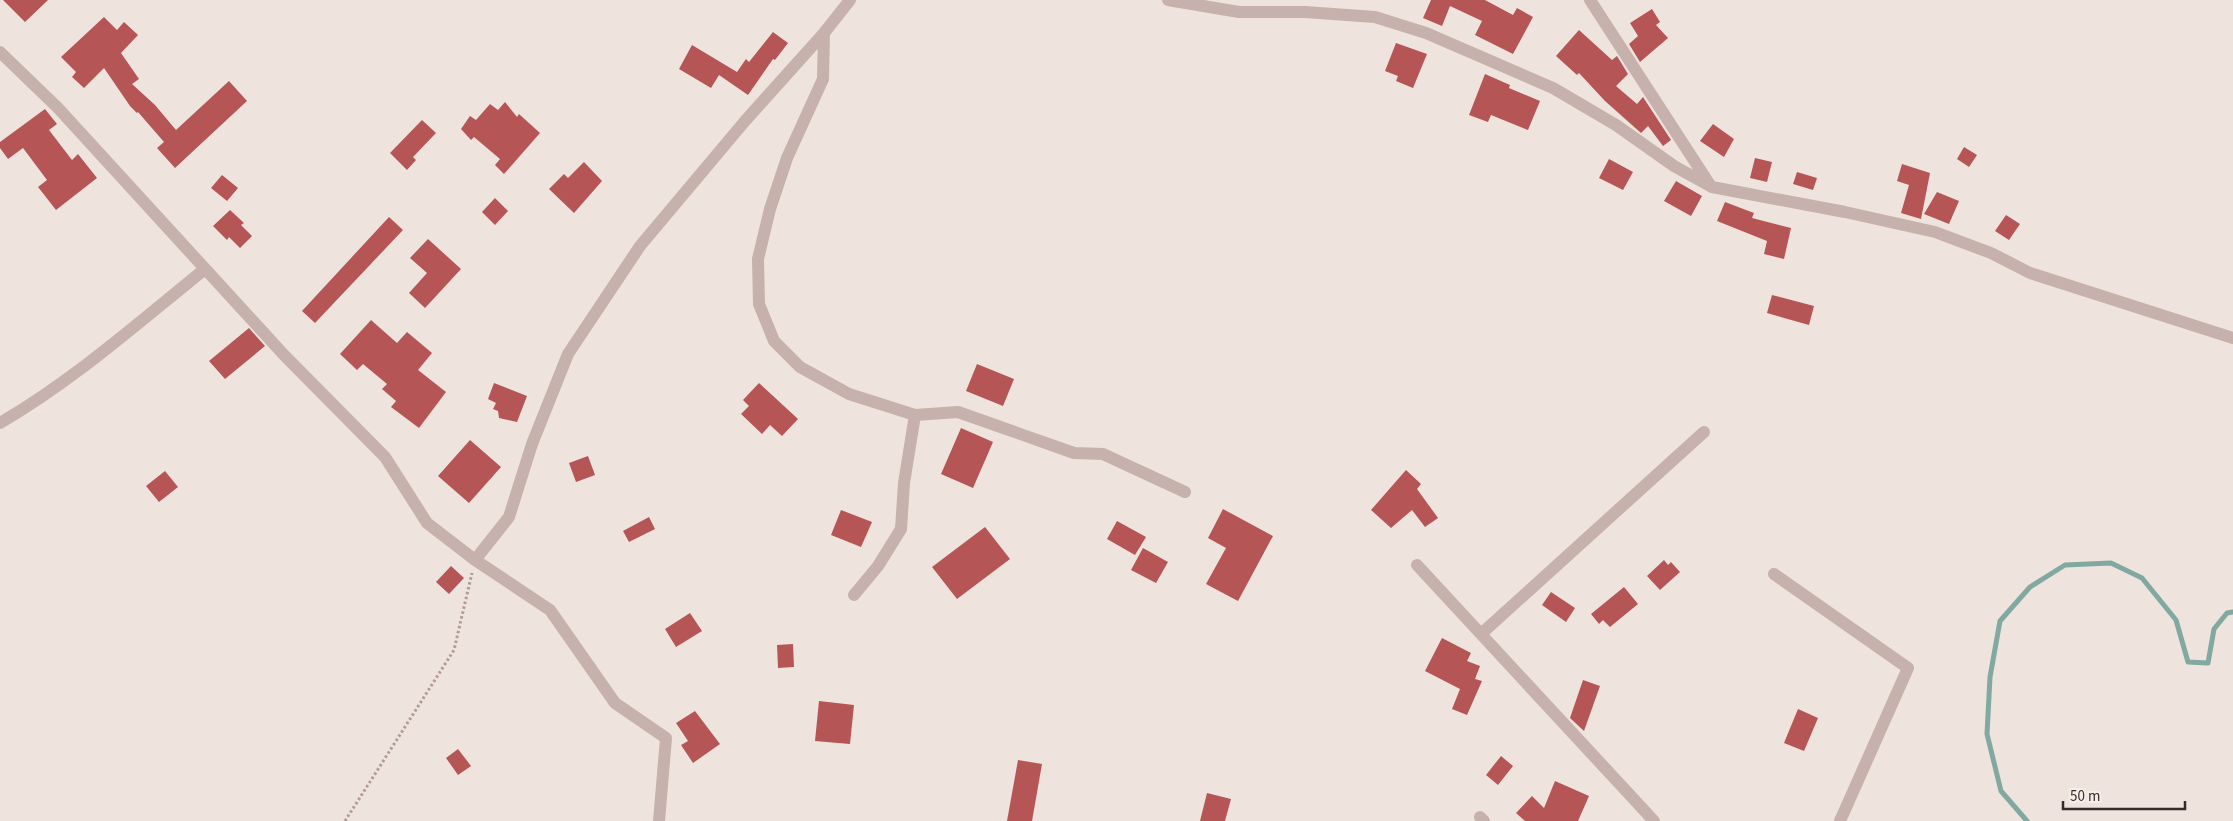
<svg xmlns="http://www.w3.org/2000/svg" width="2233" height="821" font-family="'Source Sans 3',sans-serif">
	<rect width="100%" height="100%" fill="#efe3de"/>
	<g fill="none" stroke-linecap="round" stroke-linejoin="round">
		<path stroke="#81a9a1" stroke-width="5" d="M2027 821 2001 791 1987 734 1990 677 2000 621 2030 587 2065 565 2111 563 2142 578 2176 620 2188 662 2208 663 2214 629 2227 613 2233 612"/>
	</g>
	<path fill="#b65556" d="M3 0H48L25 22Z
		M1431 0H1485L1513 15 1517 8 1533 17 1513 54 1475 35 1482 21 1450 6 1442 26 1423 18Z
		M1652 9 1660 22 1656 25 1668 38 1640 62 1629 44 1638 36 1630 23Z
		M104 17 117 30 124 22 138 35 121 53 139 79 132 84 155 105 176 130 229 81 247 101 175 168 157 148 164 142 138 112 137 113 130 106 104 68 84 88 72 77 76 72 61 57Z
		M1579 30 1612 60 1617 56 1628 74 1616 86 1637 104 1643 97 1671 140 1663 146 1648 126 1641 133 1605 101 1579 73 1577 75 1556 56Z
		M773 32 788 43 775 60 773 59 748 95 719 75 711 88 679 69 692 45 737 72 746 59 749 62Z
		M1396 43 1427 54 1413 88 1396 81 1398 76 1385 71Z
		M1485 74 1510 85 1509 88 1540 101 1528 130 1491 115 1488 122 1469 115Z
		M505 102 517 117 519 114 540 133 504 174 495 165 500 159 474 137 471 140 461 129 470 116 476 120 490 104 498 110Z
		M45 109 57 124 49 130 72 160 78 154 97 178 56 210 38 187 47 180 23 148 8 159 0 148V142Z
		M422 120 436 133 413 157 416 160 407 170 390 153Z
		M1713 124 1734 139 1724 157 1700 141Z
		M1964 147 1977 155 1969 167 1957 159Z
		M1755 158 1772 162 1767 182 1750 178Z
		M1609 159 1633 172 1623 190 1599 178Z
		M584 162 602 181 574 213 549 189 564 174 568 178Z
		M1902 164 1930 173 1921 219 1901 213 1909 185 1897 181Z
		M1797 172 1817 178 1813 190 1793 184Z
		M222 175 238 188 227 201 211 188Z
		M1676 181 1702 196 1691 216 1664 201Z
		M1937 192 1959 201 1949 224 1924 214Z
		M495 198 508 211 495 225 482 212Z
		M1725 202 1754 213 1752 218 1791 228 1784 259 1764 254 1767 241 1717 221Z
		M230 210 244 223 241 225 252 236 240 248 229 237 227 240 213 226Z
		M2006 215 2020 224 2009 240 1995 231Z
		M389 217 403 230 315 323 302 311Z
		M428 239 461 269 425 308 409 293 427 273 410 258Z
		M1772 295 1814 306 1809 325 1767 313Z
		M371 320 397 343 407 332 432 353 418 370 446 392 419 428 391 407 396 401 382 389 387 384 363 364 357 370 340 354Z
		M249 328 265 346 225 379 209 361Z
		M977 364 1014 379 1003 406 966 391Z
		M494 383 527 396 517 422 499 418 498 411 493 409 496 403 488 399Z
		M759 383 798 419 782 436 770 425 762 434 741 414 749 406 743 400Z
		M961 428 993 442 973 488 941 474Z
		M470 440 501 467 469 503 438 476Z
		M588 456 595 475 576 482 569 463Z
		M1406 470 1421 484 1417 489 1438 518 1425 527 1412 510 1391 528 1371 510Z
		M165 471 178 487 159 502 146 486Z
		M1223 509 1273 536 1238 601 1206 584 1226 548 1208 538Z
		M841 510 872 522 861 547 831 535Z
		M649 517 655 529 629 542 623 531Z
		M1117 521 1146 537 1135 555 1107 539Z
		M985 527 1010 559 957 599 932 567Z
		M1143 548 1168 562 1156 583 1131 570Z
		M1664 560 1668 565 1671 562 1680 572 1660 590 1647 576Z
		M451 566 464 578 449 594 436 582Z
		M1624 587 1638 604 1610 627 1603 620 1599 624 1591 614Z
		M1551 592 1575 608 1566 622 1542 605Z
		M690 613 702 631 676 647 665 629Z
		M1442 638 1471 653 1467 661 1480 666 1475 679 1482 681 1467 715 1452 709 1460 689 1425 671Z
		M793 644 794 667 778 668 777 645Z
		M1583 680 1600 686 1584 731 1570 718Z
		M819 701 854 705 850 744 815 741Z
		M1798 709 1818 718 1804 751 1784 743Z
		M695 711 720 744 693 763 681 745 688 741 676 723Z
		M458 749 471 766 458 775 446 758Z
		M1501 756 1513 766 1498 785 1486 775Z
		M1018 760 1042 764 1032 821H1007Z
		M1555 781 1589 796 1578 821H1525L1516 813 1532 796 1544 808Z
		M1207 793 1231 799 1225 821H1200Z"/>
	<g fill="none" stroke-linecap="round" stroke-linejoin="round">
		<path stroke="#b29b96" stroke-width="3" stroke-dasharray="2.5 2.5" stroke-linecap="butt" d="M345 821 454 650 472 573"/>
		<path stroke="#c6b1ac" stroke-width="12" d="M1168 0 1239 12H1305L1375 17 1426 33 1553 88 1616 125 1674 166 1712 187 1845 212 1935 232 1991 253 2030 273 2233 338
			M1590 0 1710 185
			M824 33 823 79 787 158 770 209 758 259 759 304 774 341 800 367 849 394 915 415 958 412 1074 453 1103 454 1185 492
			M0 52 58 108 284 355 385 457 427 523 475 560 509 517 532 444 568 354 640 246 745 121 824 33 850 0
			M0 423C74 380 138 323 205 269
			M475 560 550 610 615 703 666 738 659 821
			M1417 565 1654 821
			M1774 574 1908 668 1840 821
			M854 595 878 566 901 529 904 483 915 415
			M1481 634 1704 432
			M1480 817 1484 821"/>
	</g>
	<path d="M2063 801v8h122v-8" fill="none" stroke="#352a2a" stroke-width="2.5"/>
	<text x="2070" y="801" font-size="15" fill="#352a2a" stroke="#f7eeea" stroke-width="4" paint-order="stroke">50 m</text>
</svg>
